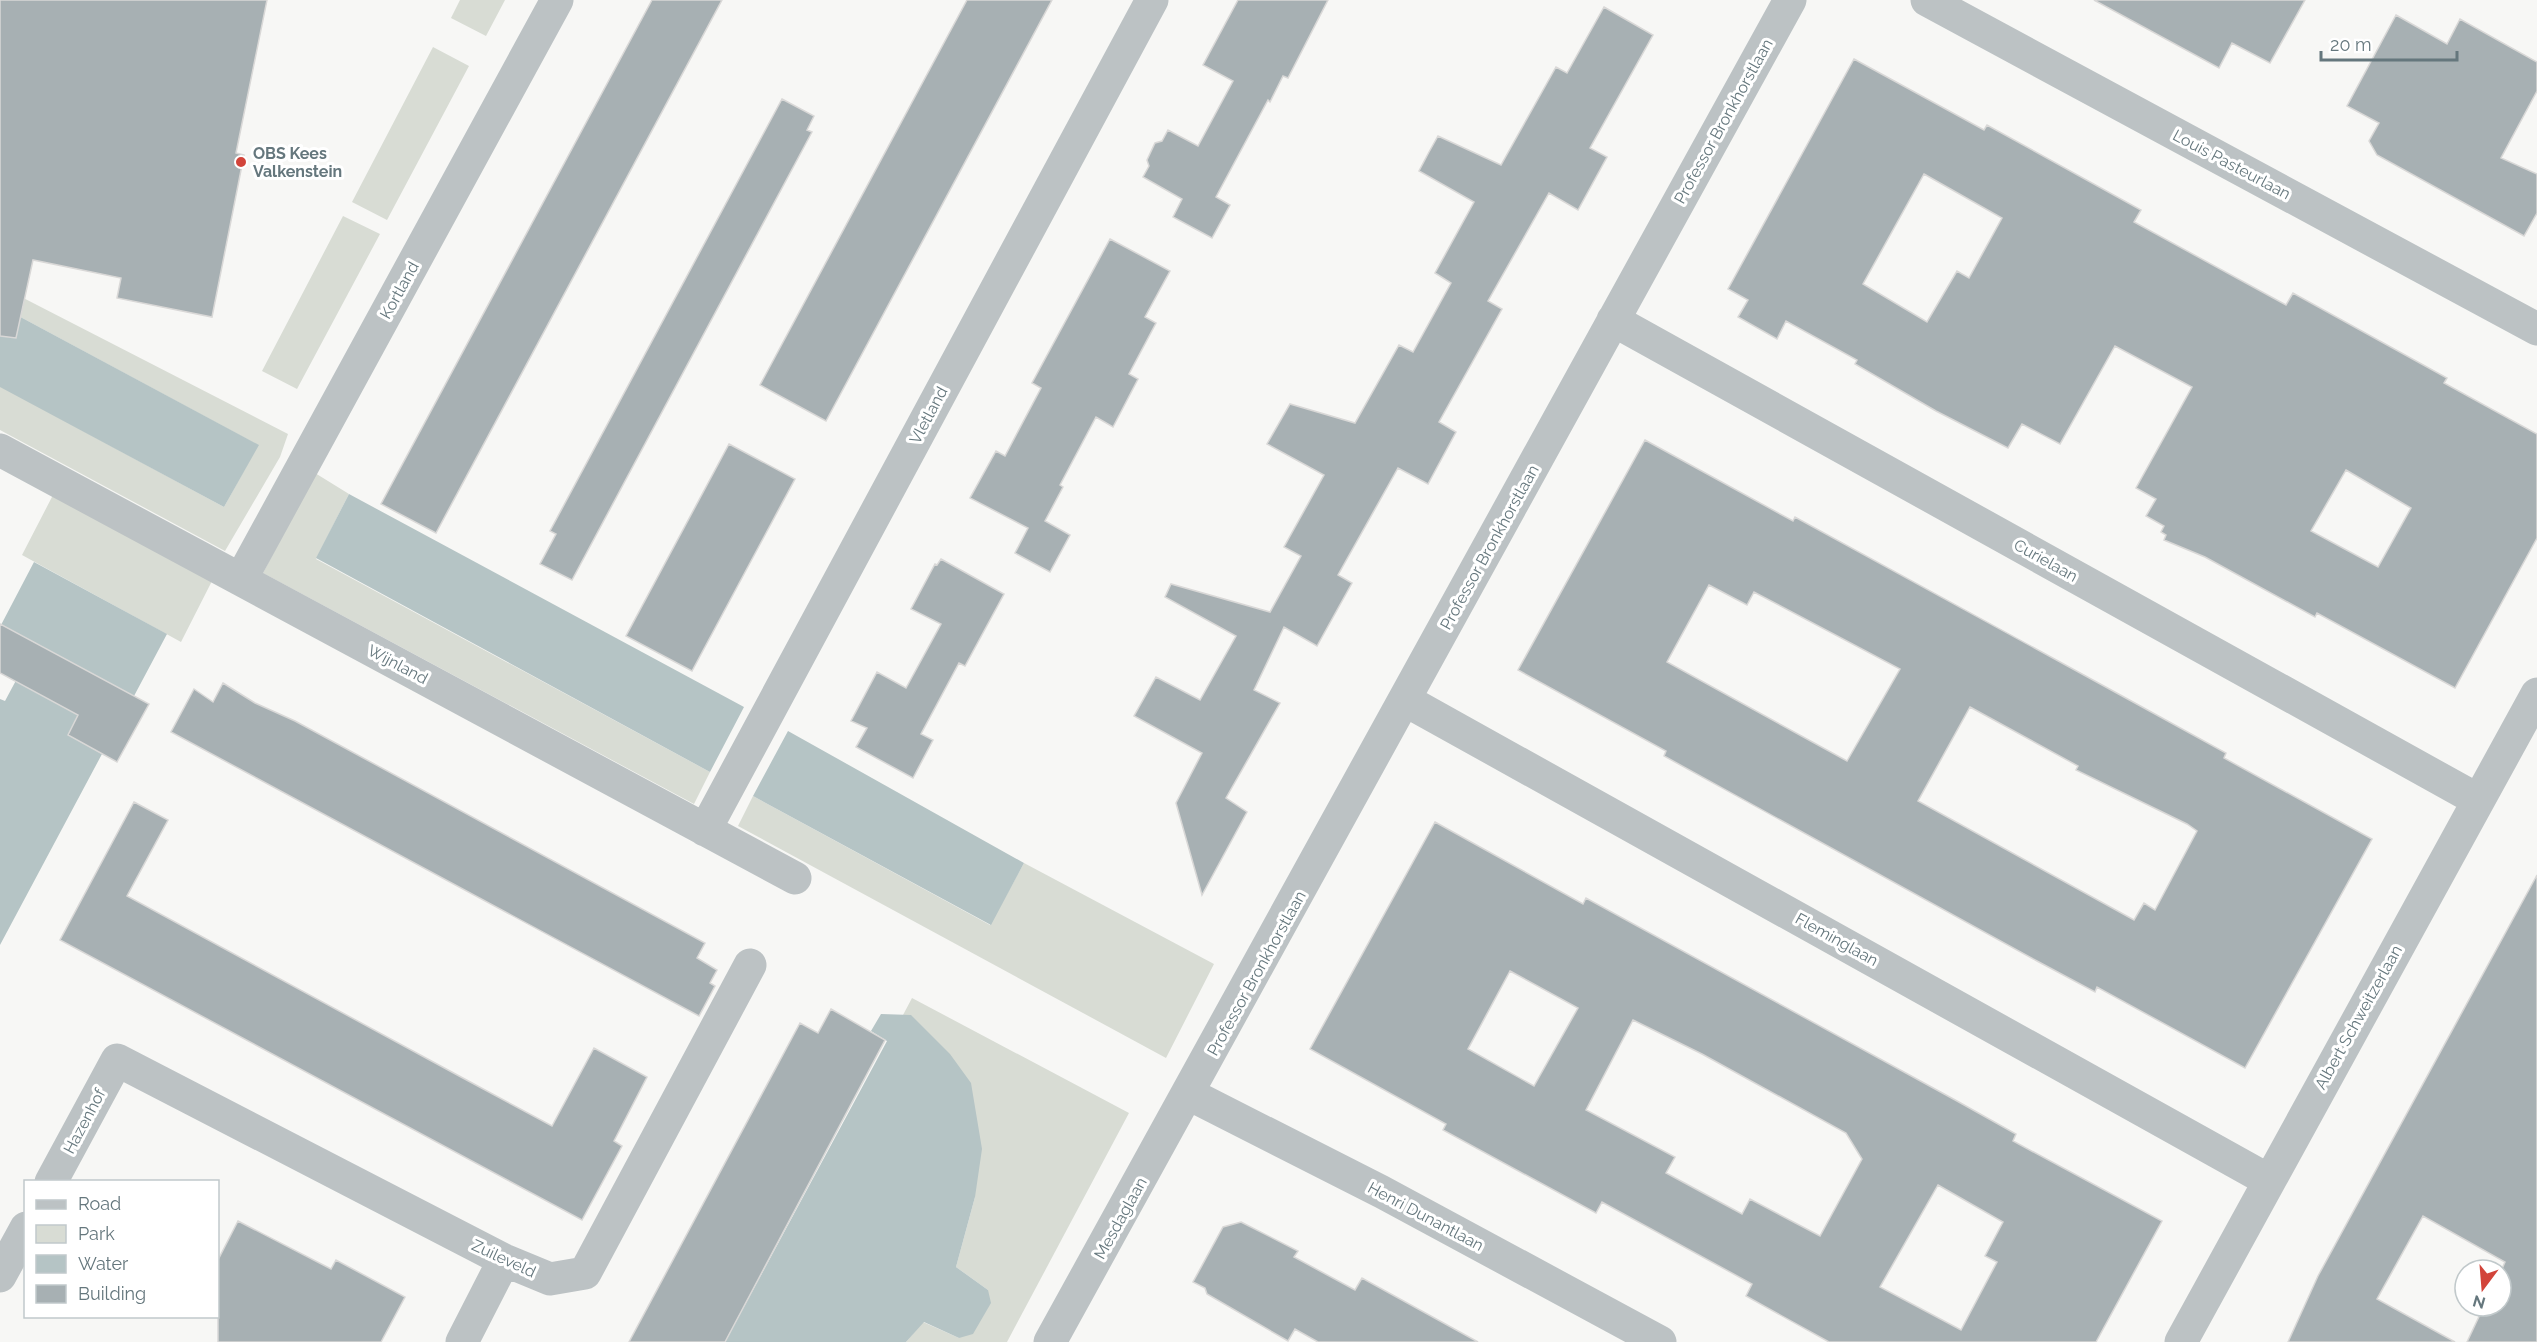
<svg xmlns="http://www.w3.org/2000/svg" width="2537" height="1342" font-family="Raleway,sans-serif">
	<rect width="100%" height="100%" fill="#f7f7f5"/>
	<path fill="#d8dcd4" d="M460 0H505L486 36 451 18Z
		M433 47 469 66 387 220 352 202Z
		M343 216 380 234 297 389 262 371Z
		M0 286 288 434 280 457 225 551 0 430V386L224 507 258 445 0 306Z
		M315 473 349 494 316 559 710 772 694 804 263 573Z
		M53 495 212 581 181 642 22 555Z
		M753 796 990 925 1024 863 1214 964 1166 1058 738 826Z
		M912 998 1129 1113 1007 1342H906L923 1322 959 1338 988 1290 956 1267 975 1197 903 1015Z"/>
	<path fill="#b5c4c5" d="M0 306 259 445 224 507 0 387Z
		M349 494 744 707 710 772 316 558Z
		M34 562 167 634 134 696 99 677 68 735 102 754 0 945V699L5 701 36 643 1 625Z
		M788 731 1024 863 991 925 753 796Z
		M881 1014 911 1015 950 1054 971 1083 982 1149 975 1197 956 1267 988 1290 991 1303 973 1334 959 1338 924 1322 906 1342H725L887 1041 871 1031Z"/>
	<path fill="#a7b0b3" stroke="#d9d8d7" stroke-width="1.5" fill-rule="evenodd" d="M0 0H267L236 153 244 155 212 317 117 298 121 278 33 260 16 338 0 336Z
		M652 0H722L436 533 381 504Z
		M967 0H1052L826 421 760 385Z
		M1238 0H1328L1288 78 1283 76 1270 102 1268 100 1216 197 1230 205 1212 238 1173 217 1182 199 1143 177 1149 166 1147 160 1155 143 1162 141 1168 130 1198 146 1233 81 1203 65Z
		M2094 0H2305L2270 63 2232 43 2219 68Z
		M1604 7 1653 35 1590 148 1607 157 1578 210 1549 193 1488 301 1502 309 1439 422 1456 432 1428 484 1398 468 1338 575 1352 583 1317 646 1284 627 1254 690 1280 703 1226 798 1247 812 1202 895 1176 803 1202 753 1134 716 1156 677 1200 700 1236 636 1165 597 1171 584 1270 612 1301 556 1284 547 1324 475 1267 444 1290 404 1355 423 1399 345 1413 352 1451 283 1435 273 1474 202 1419 171 1429 152 1438 136 1501 165 1556 67 1567 73Z
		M2396 15 2447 44 2460 19 2537 62V91L2501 158 2537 174V213L2524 236 2377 155 2369 141 2379 123 2347 106Z
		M1854 59 1984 130 1987 125 2141 210 2134 222 2286 305 2293 293 2447 378 2444 383 2537 434V538L2455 688 2317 613 2315 617 2205 557 2164 540 2166 535 2161 532 2164 526 2146 516 2156 499 2136 488 2192 387 2115 346 2060 444 2022 424 2008 448 1936 411 1855 364 1857 360 1786 321 1777 339 1738 317 1748 300 1728 289ZM1924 174 2002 218 1969 278 1957 271 1927 322 1863 284ZM2346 470 2411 508 2378 567 2311 531Z
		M782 99 814 116 807 130 812 132 572 580 540 564 556 534 550 531Z
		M1110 239 1170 271 1145 317 1156 323 1129 374 1138 379 1113 427 1096 417 1060 485 1063 487 1045 521 1070 535 1050 572 1015 553 1028 528 970 498 996 451 1005 456 1041 388 1032 383Z
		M1645 440 1793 521 1795 517 2124 697 2226 753 2224 758 2372 839 2245 1068 2097 987 2095 992 2037 961 1664 756 1666 751 1518 670ZM1709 585 1747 605 1754 592 1900 669 1847 761 1667 662ZM1970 707 2078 766 2076 770 2187 824 2197 831 2155 910 2144 903 2134 920 1918 801Z
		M729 444 795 479 692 671 626 636Z
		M941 559 1004 594 965 666 959 663 921 734 933 740 913 778 856 747 867 728 851 721 877 672 906 688 941 624 911 609 935 564 937 565Z
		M0 624 149 704 117 762 68 735 78 715 0 673Z
		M223 683 255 703 295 721 705 943 697 958 717 970 710 983 715 986 699 1016 171 732 194 689 213 702Z
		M134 802 168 820 127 896 461 1077 552 1126 594 1048 647 1077 614 1141 622 1146 582 1220 60 940Z
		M1435 822 1583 904 1586 898 1957 1101 2016 1134 2013 1141 2162 1221 2096 1342H1829L1746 1296 1752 1284 1602 1202 1596 1213 1443 1130 1446 1124 1310 1049ZM1510 971 1578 1008 1534 1086 1468 1049ZM1633 1020 1702 1054 1846 1133 1862 1159 1820 1236 1750 1199 1742 1214 1705 1194 1666 1173 1675 1157 1586 1110ZM1938 1185 2003 1222 1985 1256 1997 1262 1961 1330 1880 1287Z
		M2537 875V1342H2467L2484 1306H2501V1271L2505 1262 2423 1216 2377 1299 2455 1342H2288L2318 1276Z
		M831 1009 885 1040 725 1342H629L800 1023 818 1033Z
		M238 1221 331 1269 336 1260 405 1297 381 1342H218V1260Z
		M1241 1222 1298 1251 1294 1257 1355 1290 1362 1278 1478 1342H1318L1295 1329 1288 1341 1207 1294 1205 1288 1193 1282 1223 1227Z"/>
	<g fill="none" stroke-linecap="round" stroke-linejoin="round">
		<path stroke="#bcc2c4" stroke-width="33" d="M1927 0 2537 329
			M1613 320 2478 800
			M0 450 795 878
			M241 579 557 0
			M1405 700 2268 1180
			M705 830 1152 0
			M1189 1094 1382 1192 1660 1342
			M51 1182 117 1060 504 1260 550 1279 585 1273 750 965
			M0 1276 26 1228
			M462 1342 504 1260
			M1050 1342 1790 0
			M2181 1342 2537 694"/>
	</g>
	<circle fill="#d2443a" stroke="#fff" stroke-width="2" cx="241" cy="162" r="6"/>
	<g text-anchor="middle" stroke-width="6" stroke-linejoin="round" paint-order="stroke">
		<g font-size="16" fill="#65777d" stroke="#fff">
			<text transform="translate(1723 121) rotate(-61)" y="6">Professor Bronkhorstlaan</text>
			<text transform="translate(2232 164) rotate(28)" y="6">Louis Pasteurlaan</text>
			<text transform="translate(399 290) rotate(-61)" y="6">Kortland</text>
			<text transform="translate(928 415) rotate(-62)" y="6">Vletland</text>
			<text transform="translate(1489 547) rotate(-61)" y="6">Professor Bronkhorstlaan</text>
			<text transform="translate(2046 560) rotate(29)" y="6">Curielaan</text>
			<text transform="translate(398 664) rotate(28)" y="6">Wijnland</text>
			<text transform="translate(1837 939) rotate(29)" y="6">Fleminglaan</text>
			<text transform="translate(1256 973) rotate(-61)" y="6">Professor Bronkhorstlaan</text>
			<text transform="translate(2358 1017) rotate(-61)" y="6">Albert Schweitzerlaan</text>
			<text transform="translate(84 1121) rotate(-62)" y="6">Hazenhof</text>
			<text transform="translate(1426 1216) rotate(28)" y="6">Henri Dunantlaan</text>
			<text transform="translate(1120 1218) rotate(-61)" y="6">Mesdaglaan</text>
			<text transform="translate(504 1258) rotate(25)" y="6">Zuileveld</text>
		</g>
		<g font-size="16" font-weight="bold" fill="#65777d" stroke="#fff" text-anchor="start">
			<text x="253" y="159">OBS Kees<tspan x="253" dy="18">Valkenstein</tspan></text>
		</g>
	</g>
	<rect x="24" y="1180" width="195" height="138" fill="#ffffff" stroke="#c1c9cb" stroke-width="1.5"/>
	<rect x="36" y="1200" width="30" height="9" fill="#bcc2c4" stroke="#c1c9cb" stroke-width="1.5"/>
	<text x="78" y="1210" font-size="18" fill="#65777d">Road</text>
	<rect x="36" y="1225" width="30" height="18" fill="#d8dcd4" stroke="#c1c9cb" stroke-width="1.5"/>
	<text x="78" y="1240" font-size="18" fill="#65777d">Park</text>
	<rect x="36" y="1255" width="30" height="18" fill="#b5c4c5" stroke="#c1c9cb" stroke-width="1.5"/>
	<text x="78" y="1270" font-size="18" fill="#65777d">Water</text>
	<rect x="36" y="1285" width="30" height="18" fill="#a7b0b3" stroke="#c1c9cb" stroke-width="1.5"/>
	<text x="78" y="1300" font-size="18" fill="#65777d">Building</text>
	<g transform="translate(2483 1288) rotate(196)"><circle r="28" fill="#ffffff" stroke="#c1c9cb" stroke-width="1.5"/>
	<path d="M0-4.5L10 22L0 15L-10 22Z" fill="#d2443a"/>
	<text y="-9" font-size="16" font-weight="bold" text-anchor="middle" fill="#65777d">N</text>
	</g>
	<path d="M2321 51v9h136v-9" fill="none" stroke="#65777d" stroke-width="3"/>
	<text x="2330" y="51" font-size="18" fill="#65777d" stroke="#ffffff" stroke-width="4.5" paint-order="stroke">20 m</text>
</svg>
